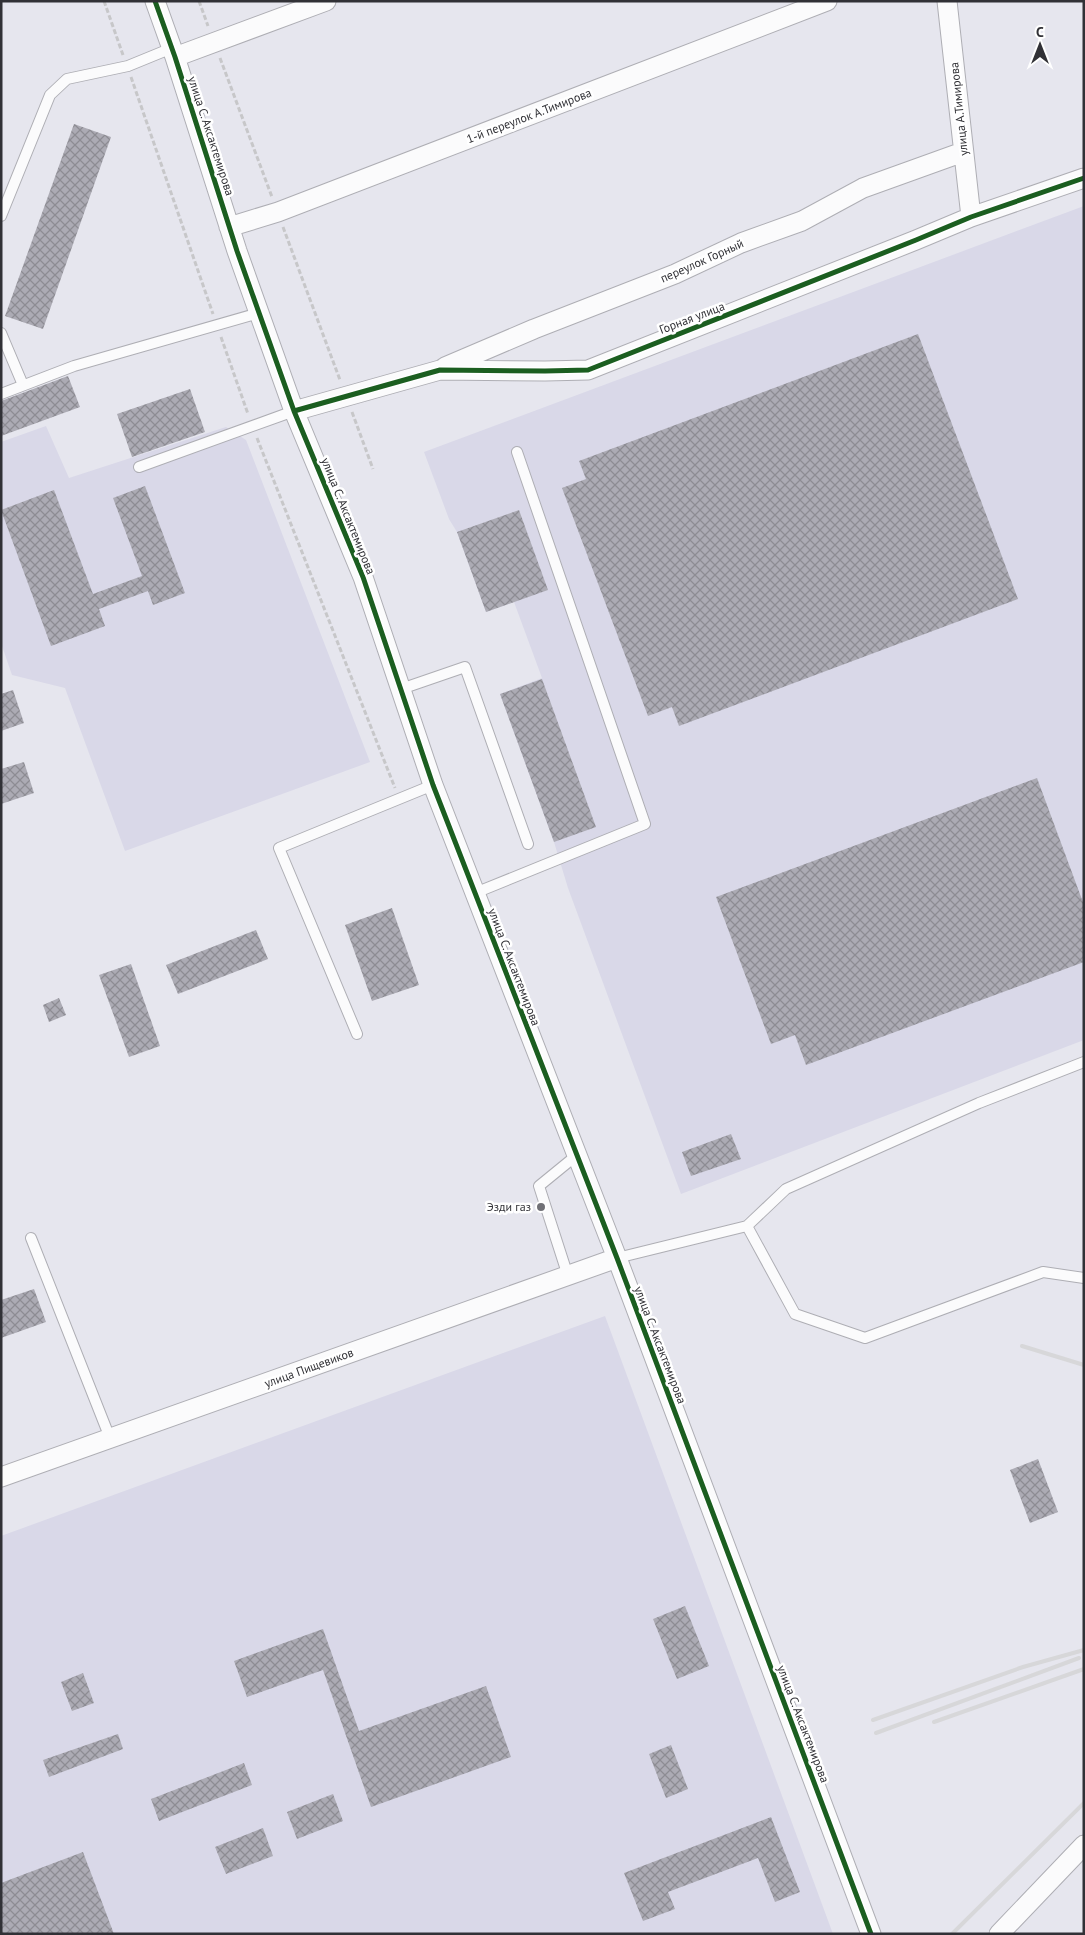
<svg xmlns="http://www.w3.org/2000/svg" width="1085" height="1935" font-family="'PT Sans',sans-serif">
	<defs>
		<pattern id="building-cross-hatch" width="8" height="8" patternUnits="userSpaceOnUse" patternTransform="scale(1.25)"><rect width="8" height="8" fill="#acabb4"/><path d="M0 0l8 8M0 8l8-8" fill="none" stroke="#8d8c93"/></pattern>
	</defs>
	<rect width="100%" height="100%" fill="#e6e6ee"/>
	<path fill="#d9d8e8" d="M1084 206V1040L681 1194 568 888 554 842 500 694 542 678 514 602 486 612 457 532 449 519 424 452Z
		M46 426 69 478 226 427 246 440 370 762 125 851 65 688 12 675 1 643V442Z
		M605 1316 833 1934H1V1536Z"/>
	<path fill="url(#building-cross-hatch)" d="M74 124 111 137 43 329 5 316Z
		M918 334 1018 599 679 726 672 707 648 716 562 488 586 479 579 461Z
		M68 376 80 407 1 436V401Z
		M190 389 205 432 132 457 117 414Z
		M145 486 185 593 153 605 148 591 99 609 105 626 51 646 1 510 54 490 93 594 142 576 113 498Z
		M519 510 548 590 486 612 457 532Z
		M542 679 596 827 554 842 500 694Z
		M13 690 24 723 1 731V694Z
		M24 762 34 793 1 804V769Z
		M1037 778 1084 905V962L806 1065 795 1035 771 1044 716 897Z
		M392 908 419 985 372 1001 345 925Z
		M256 930 268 959 178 994 166 965Z
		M131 964 160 1046 129 1057 99 975Z
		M59 998 66 1015 49 1022 43 1005Z
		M731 1134 741 1159 691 1176 682 1152Z
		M34 1289 46 1322 1 1338V1300Z
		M1038 1459 1058 1512 1030 1523 1010 1470Z
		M685 1606 709 1666 677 1679 653 1619Z
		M323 1629 359 1731 486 1686 511 1757 371 1807 323 1670 247 1697 234 1661Z
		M83 1673 94 1703 72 1711 61 1682Z
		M118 1734 123 1749 49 1777 43 1760Z
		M671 1745 688 1789 666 1798 649 1754Z
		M244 1763 252 1785 159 1821 151 1799Z
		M333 1794 343 1821 297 1839 287 1812Z
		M771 1817 800 1892 775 1902 758 1858 668 1892 675 1909 643 1921 624 1873Z
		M263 1828 273 1856 226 1874 215 1847Z
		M83 1852 114 1934H1V1883Z"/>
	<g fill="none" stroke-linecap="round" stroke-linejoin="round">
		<g stroke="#aeaeb4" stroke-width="12">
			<path id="lane" d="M1 216 50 95 67 79 128 66 172 48
				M1 333 23 385
				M1 394 74 366 259 313
				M139 467 294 411
				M401 689 465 667 528 844
				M475 893 645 824 517 452
				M357 1034 279 848 433 785
				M747 1226 795 1314 865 1338 1043 1272 1084 1278
				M31 1238 110 1438
				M617 1258 747 1226 786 1189 979 1103 1084 1062
				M568 1276 539 1186 577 1155"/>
		</g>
		<g stroke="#aeaeb4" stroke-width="21">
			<path id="street" d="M155 1 175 57 237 251 294 411 363 577 433 785 617 1258 871 1934
				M947 1 971 217
				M175 57 326 1
				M229 227 278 212 827 1
				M445 367 534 329 675 274 741 243 802 221 863 188 963 152
				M294 411 440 370 545 371 588 370 916 240 971 217 1084 178
				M1 1477 617 1258
				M999 1934 1084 1845"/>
		</g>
		<path stroke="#c7c7c9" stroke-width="3" stroke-dasharray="5 2.5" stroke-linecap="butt" d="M104 1 123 55
			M199 1 208 26
			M220 58 272 197
			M131 77 213 314
			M283 227 340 380
			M221 337 248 414
			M352 412 373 469
			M257 438 395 788"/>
		<use href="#lane" stroke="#fbfbfc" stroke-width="10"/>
		<use href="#street" stroke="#fbfbfc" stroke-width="19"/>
		<path stroke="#d7d7d9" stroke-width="4" d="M1022 1346 1084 1365
			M873 1720 1023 1667 1084 1650
			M934 1722 1084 1669
			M876 1733 1079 1658
			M952 1934 1084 1803"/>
		<g stroke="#fff" stroke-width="8">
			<path id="cycleway" d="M155 1 175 57 237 251 294 411 363 577 433 785 617 1258 871 1934
				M294 411 440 370 545 371 588 370 916 240 971 217 1084 178"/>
		</g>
		<use href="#cycleway" stroke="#1b5e20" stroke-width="5"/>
	</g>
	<circle fill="#707076" stroke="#fff" stroke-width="2" cx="541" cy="1207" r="5"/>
	<g text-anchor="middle" stroke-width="5" stroke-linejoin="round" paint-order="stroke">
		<g font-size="12" fill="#313136" stroke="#fff">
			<text transform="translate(959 109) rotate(-96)" y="4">улица А.Тимирова</text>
			<text transform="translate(529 116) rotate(-21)" y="4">1-й переулок А.Тимирова</text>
			<text transform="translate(211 136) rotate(72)" y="4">улица С. Аксактемирова</text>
			<text transform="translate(702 261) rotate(-24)" y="4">переулок Горный</text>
			<text transform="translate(692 318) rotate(-21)" y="4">Горная улица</text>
			<text transform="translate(348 516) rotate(68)" y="4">улица С. Аксактемирова</text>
			<text transform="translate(514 967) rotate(69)" y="4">улица С. Аксактемирова</text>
			<text transform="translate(660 1345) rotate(69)" y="4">улица С. Аксактемирова</text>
			<text transform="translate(309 1368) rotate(-20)" y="4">улица Пищевиков</text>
			<text transform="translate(803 1724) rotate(69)" y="4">улица С. Аксактемирова</text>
		</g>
		<g font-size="12" fill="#313136" stroke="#fff" text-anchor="end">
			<text x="531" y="1211">Эзди газ</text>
		</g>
	</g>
	<rect width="1085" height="1935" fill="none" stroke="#313136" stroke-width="5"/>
	<g transform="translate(1040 45)" stroke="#ffffff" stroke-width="4" paint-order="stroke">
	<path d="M0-4L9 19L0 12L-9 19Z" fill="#313136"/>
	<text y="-8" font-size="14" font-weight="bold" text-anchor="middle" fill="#313136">С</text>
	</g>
</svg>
